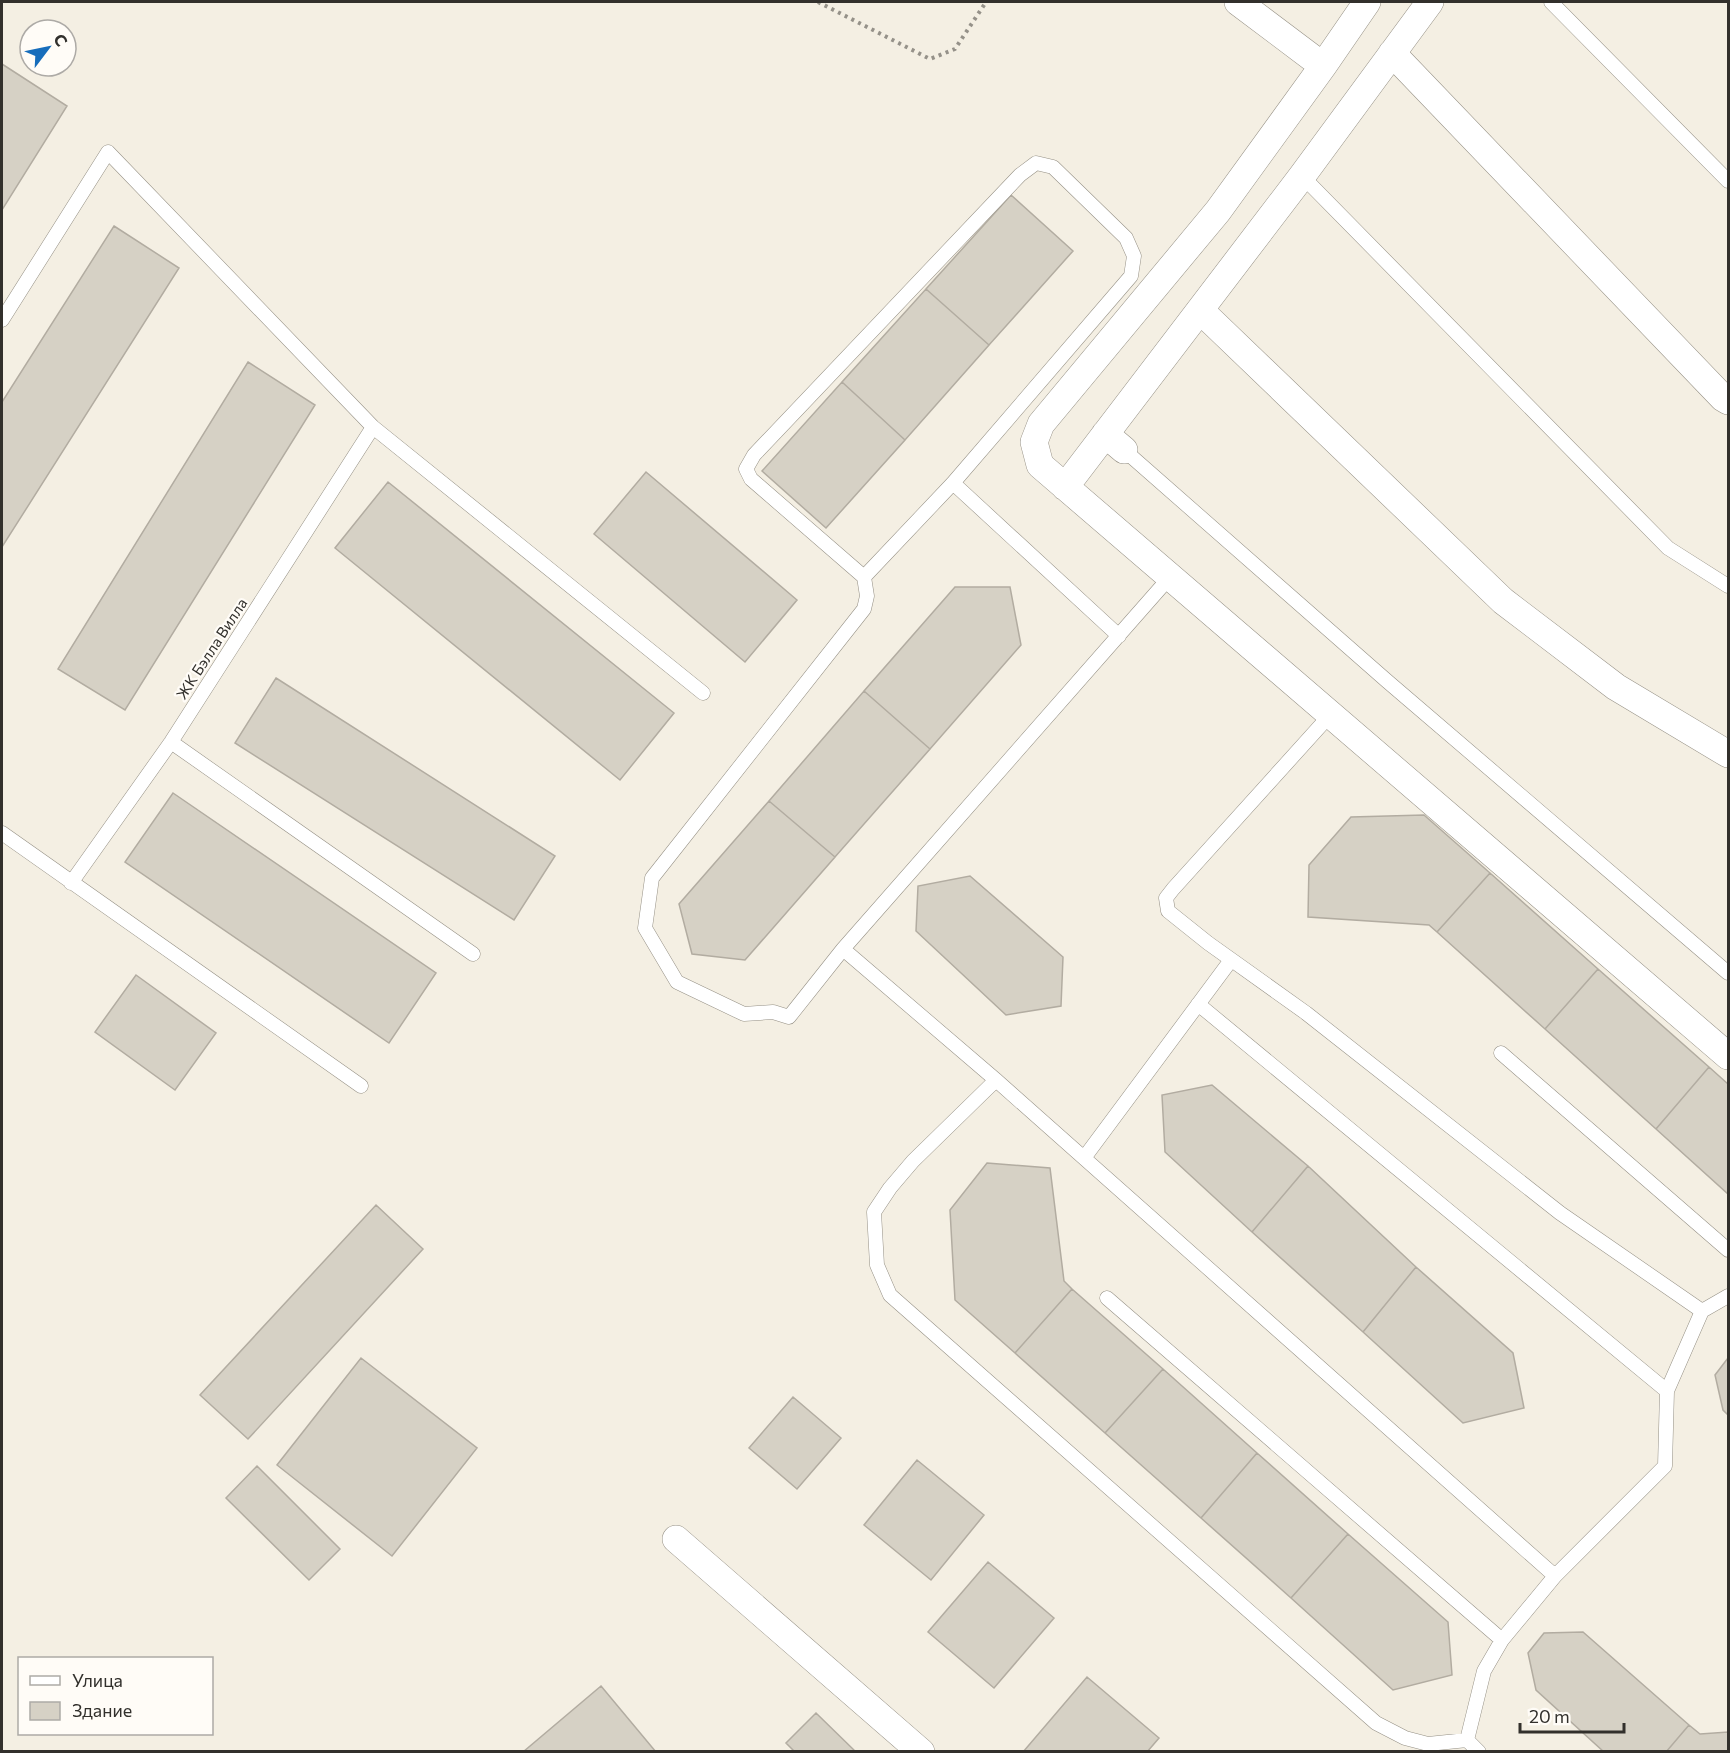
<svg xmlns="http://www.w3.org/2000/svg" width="1730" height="1753" font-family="Commissioner,sans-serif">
	<rect width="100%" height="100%" fill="#f4efe3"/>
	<path fill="#d6d1c5" stroke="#b2aca1" stroke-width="1.5" d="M2 64 67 106 2 210Z
		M1011 195 1073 251 989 345 926 289Z
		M114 226 179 268 2 547V402Z
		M926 289 989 345 905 440 842 382Z
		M248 362 315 405 125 710 58 669Z
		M842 382 905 440 826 528 762 471Z
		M646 472 797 600 745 662 594 534Z
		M388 482 674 713 620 780 335 548Z
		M955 587H1010L1021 645 930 749 864 691Z
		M276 678 555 856 514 920 235 743Z
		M864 691 930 749 835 857 769 801Z
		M173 793 436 973 389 1043 125 862Z
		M769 801 835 857 745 960 692 954 679 904Z
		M1424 815 1490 873 1437 932 1429 925 1308 917 1309 865 1351 817Z
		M1490 873 1598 969 1545 1029 1437 932Z
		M970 876 1063 957 1061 1006 1006 1015 916 931 918 886Z
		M1598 969 1709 1067 1656 1129 1545 1029Z
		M136 975 216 1033 175 1090 95 1032Z
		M1709 1067 1728 1084V1194L1656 1129Z
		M1212 1085 1308 1166 1252 1232 1165 1152 1162 1095Z
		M987 1163 1050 1168 1064 1281 1072 1289 1015 1353 955 1300 950 1210Z
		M1308 1166 1416 1267 1363 1332 1252 1232Z
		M376 1205 423 1249 248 1439 200 1395Z
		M1416 1267 1513 1353 1524 1408 1463 1423 1363 1332Z
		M1072 1289 1163 1369 1105 1433 1015 1353Z
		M361 1358 477 1448 392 1556 277 1465Z
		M1728 1358V1415L1723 1410 1715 1375Z
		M1163 1369 1257 1453 1201 1518 1105 1433Z
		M793 1397 841 1438 797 1489 749 1448Z
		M1257 1453 1348 1534 1291 1598 1201 1518Z
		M917 1460 984 1515 931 1580 864 1525Z
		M257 1466 340 1549 309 1580 226 1498Z
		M1348 1534 1448 1622 1452 1675 1393 1690 1291 1598Z
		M988 1562 1054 1618 994 1688 928 1632Z
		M1583 1632 1689 1725 1666 1752H1604L1536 1690 1528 1653 1544 1633Z
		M1087 1677 1159 1738 1147 1752H1023Z
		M601 1686 656 1752H523Z
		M816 1713 855 1751V1752H795L786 1743Z
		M1689 1725 1700 1734 1728 1732V1752H1666Z"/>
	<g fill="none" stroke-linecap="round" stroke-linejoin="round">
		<g stroke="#959085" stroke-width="15">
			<path id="service" d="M1551 2 1728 181
				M1302 176 1668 548 1728 586
				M2 320 108 152 373 427 703 693
				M1124 450 1387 681 1728 973
				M953 483 1119 636
				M864 577 953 483 1131 276 1134 256 1126 238 1053 167 1036 163 1020 175 754 455 746 469 751 479 864 577 867 596 864 609 652 878 645 928 677 982 744 1014 773 1012 789 1017 843 949 1170 577
				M1331 714 1173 889 1166 898 1168 911 1208 943 1306 1013 1560 1213 1702 1311
				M171 742 473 954
				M2 833 361 1086
				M71 883 171 742 373 427
				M843 949 996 1080 1555 1576 1665 1466 1667 1391 1702 1311 1728 1296
				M1198 1004 1667 1391
				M1501 1053 1728 1250
				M996 1080 913 1161 890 1188 874 1212 877 1265 890 1295 1376 1723 1405 1738 1428 1744 1467 1740
				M1084 1158 1231 960
				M1107 1298 1502 1640
				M1479 1752 1467 1740 1484 1671 1502 1640 1555 1576"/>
		</g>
		<g stroke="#959085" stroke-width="28">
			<path id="minor" d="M1238 2 1323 66
				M1367 2 1323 66 1218 211 1041 424 1034 442 1040 465 1728 1056
				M1392 53 1723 398 1728 401
				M1200 310 1503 601 1616 687 1728 754
				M1105 434 1124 450
				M1065 487 1302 176 1430 2
				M676 1539 921 1752"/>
		</g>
		<path stroke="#959189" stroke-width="4" stroke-dasharray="3 4.5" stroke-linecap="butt" d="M818 2 930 59 955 49 986 2"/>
		<use href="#service" stroke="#fff" stroke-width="14"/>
		<use href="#minor" stroke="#fff" stroke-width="27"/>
	</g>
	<g text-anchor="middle" stroke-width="4.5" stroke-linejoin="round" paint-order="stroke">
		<g font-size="15" fill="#32302c" stroke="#fffcf7">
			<text transform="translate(212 649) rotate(-57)" y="5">ЖК Бэлла Вилла</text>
		</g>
	</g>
	<rect width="1730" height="1753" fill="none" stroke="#32302c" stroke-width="6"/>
	<rect x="18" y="1657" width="195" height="78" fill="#fffcf7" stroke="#adaaa6" stroke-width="1.5"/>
	<rect x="30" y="1676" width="30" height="9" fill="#ffffff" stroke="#adaaa6" stroke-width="1.5"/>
	<text x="72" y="1687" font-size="18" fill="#32302c">Улица</text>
	<rect x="30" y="1702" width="30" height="18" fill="#d6d1c5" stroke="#adaaa6" stroke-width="1.5"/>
	<text x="72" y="1717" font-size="18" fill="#32302c">Здание</text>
	<g transform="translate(48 48) rotate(58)"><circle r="28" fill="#fffcf7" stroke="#adaaa6" stroke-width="1.5"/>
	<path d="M0-4.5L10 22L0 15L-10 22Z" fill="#176dbb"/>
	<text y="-9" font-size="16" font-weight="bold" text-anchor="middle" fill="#32302c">С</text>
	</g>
	<path d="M1520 1723v9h104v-9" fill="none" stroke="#32302c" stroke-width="3"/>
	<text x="1529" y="1723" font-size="18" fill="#32302c" stroke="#fffcf7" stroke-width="4.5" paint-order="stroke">20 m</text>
</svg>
